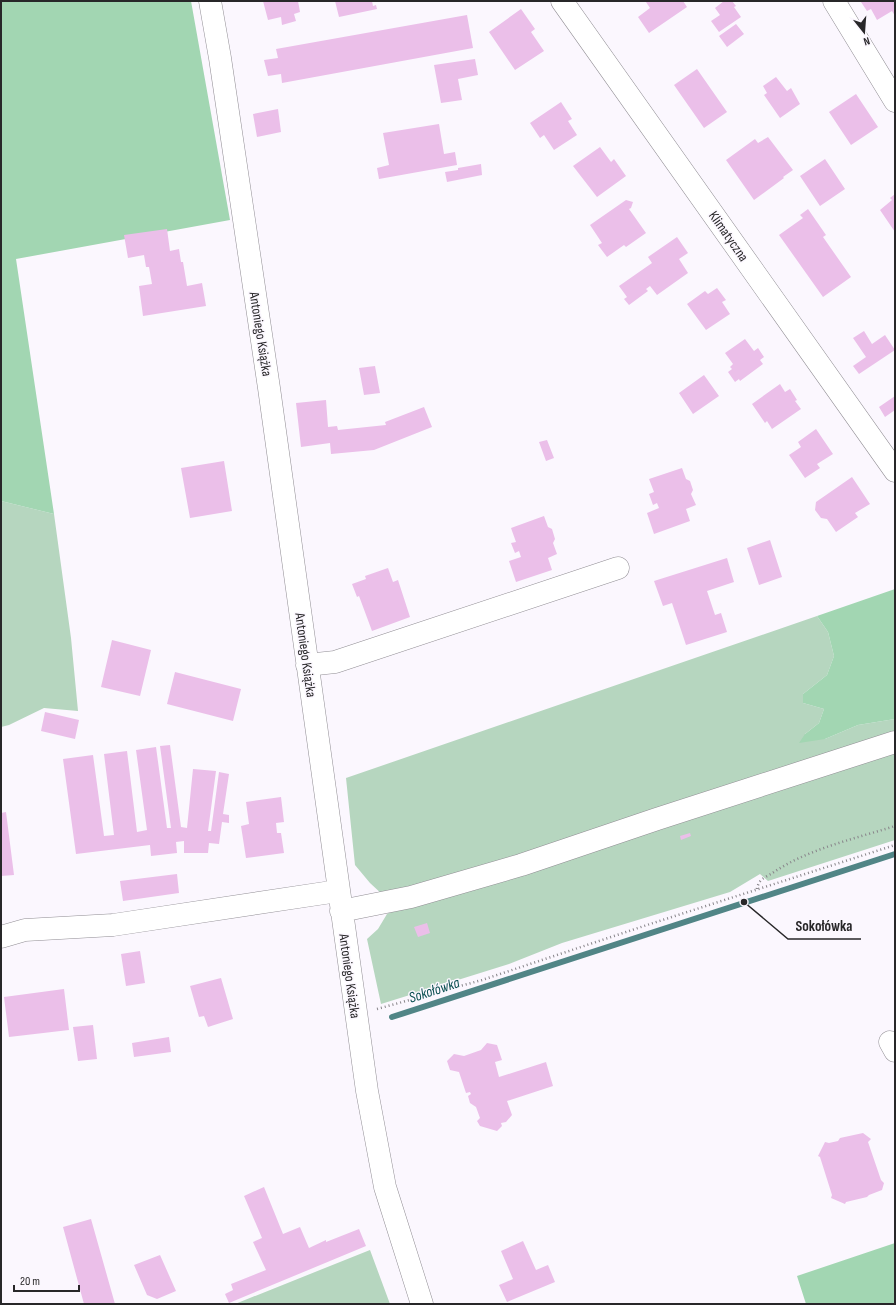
<svg xmlns="http://www.w3.org/2000/svg" width="896" height="1305" font-family="'Sofia Sans Condensed',sans-serif">
	<rect width="100%" height="100%" fill="#fbf7fe"/>
	<path fill="#b6d6bf" d="M1 501 54 514 71 638 78 711 44 708 9 725 1 727Z
		M817 616 828 632 834 656 827 675 803 694V703L824 709 819 723 805 734 825 739 858 725 895 719V734L763 779 384 896 370 883 355 865 346 778Z
		M895 750V840L768 881 760 874 730 892 562 943 509 964 381 1004 367 939 378 929 387 914 405 905Z
		M370 1250 390 1304H235Z"/>
	<path fill="#a2d6b2" d="M1 1H191L230 220 16 259 54 514 1 501Z
		M895 589V719L858 725 825 739 799 743 805 734 819 723 824 709 803 703V694L827 675 834 656 828 632 817 616Z
		M895 1243V1304H806L797 1276Z"/>
	<g fill="none" stroke-linecap="round" stroke-linejoin="round">
		<path stroke="#518586" stroke-width="6" d="M392 1017 895 854"/>
	</g>
	<path fill="#ebbfe9" d="M263 1H298L300 12 294 14 296 21 282 25 281 17 268 20Z
		M335 1H372L373 6 376 5 377 9 339 17Z
		M648 1H683L687 7 649 33 638 17 650 8 646 2Z
		M724 1H732L736 6 734 7 741 17 719 32 711 21 720 15 715 8Z
		M863 1H895V16L892 11 877 20 871 9 867 11 861 2Z
		M521 9 535 29 531 32 544 51 515 70 489 32Z
		M467 15 473 48 282 83 281 74 268 76 264 60 278 58 276 49Z
		M736 24 744 34 727 47 719 36Z
		M475 59 478 75 458 79 462 100 441 103 434 65Z
		M697 69 727 112 704 128 674 85Z
		M776 77 787 91 791 88 800 104 780 118 764 95 767 93 763 86Z
		M856 94 878 127 851 145 829 112Z
		M561 102 572 119 568 121 577 135 554 150 544 135 540 138 530 123Z
		M278 109 281 132 257 137 253 114Z
		M439 124 444 154 455 152 457 165 379 179 377 168 389 165 383 133Z
		M768 137 793 170 783 177 784 178 754 200 726 160 755 139 758 143Z
		M600 147 611 162 614 159 626 176 597 197 573 166Z
		M825 159 845 189 820 206 800 176Z
		M481 164 482 175 447 182 445 172 458 170V168Z
		M895 194V232L880 210 892 200 890 198Z
		M626 200 633 202 631 208 629 209 646 233 626 247 624 245 607 257 598 245 602 243 590 225Z
		M808 209 826 235 823 237 851 277 823 297 779 235 803 218 800 215Z
		M167 229 170 251 179 249 181 262H183L187 286 202 283 206 306 143 316 139 286 152 284 149 267H146L144 255 128 258 124 235Z
		M677 237 688 253 679 259 688 273 657 295 650 286 646 289 648 291 629 305 624 299 627 297 619 286 652 263 648 257Z
		M717 288 726 300 722 302 730 314 706 330 687 304 705 291 708 294Z
		M864 331 872 344 885 335 895 350 859 374 853 366 866 357 853 338Z
		M745 339 754 351 758 348 764 357 760 360 763 364 740 381 739 379 735 382 728 372 732 369 730 367 733 364 725 353Z
		M375 366 380 393 364 395 359 368Z
		M704 375 719 396 693 414 679 393Z
		M780 384 785 392 790 389 797 400 795 401 801 409 772 429 767 421 765 423 752 404Z
		M895 396V410L885 417 879 407Z
		M326 400 328 427 337 426 338 430 386 425 385 422 424 407 432 427 374 450 331 454 330 443 301 447 296 403Z
		M816 429 833 454 817 464 820 468 805 478 789 455 801 447 798 442Z
		M547 440 554 458 546 461 539 442Z
		M224 461 232 511 190 518 181 468Z
		M682 468 686 479 690 481 693 490 691 494 696 505 686 509 690 521 654 534 647 513 659 508 657 503 653 505 649 494 654 492 649 479Z
		M852 477 870 504 855 513 858 517 836 532 827 519 821 518 815 510 816 502Z
		M544 516 548 527 552 529 555 539 553 543 557 554 548 558 552 570 516 582 509 561 521 557 519 551 515 553 511 543 516 542 511 528Z
		M770 540 782 577 759 585 747 548Z
		M727 558 734 582 707 591 715 615 721 613 727 632 686 645 672 603 663 606 654 581Z
		M388 568 393 582 398 580 410 617 372 631 359 596 357 597 352 584 366 579 365 576Z
		M112 640 151 650 140 696 101 687Z
		M175 672 241 689 233 721 167 704Z
		M45 712 79 720 75 739 41 731Z
		M170 745 181 827 187 828 193 769 216 771 208 831H211L219 772 229 774 223 814 229 815V823L222 822 219 844 209 843 208 853H184V841L176 842 177 853 151 856 150 845 76 854 63 759 93 755 104 836 114 835 104 754 127 751 137 832 147 830 136 750 156 747 167 828H171L160 746Z
		M281 797 284 822 276 823 277 833H281L284 853 246 858 241 826 249 824 246 802Z
		M6 812 14 875 1 876V813Z
		M690 833 691 836 681 840 680 836Z
		M177 874 179 893 123 901 120 881Z
		M427 923 430 933 418 937 414 927Z
		M140 951 145 983 126 986 121 954Z
		M221 978 233 1019 208 1027 204 1016 199 1017 190 986Z
		M64 989 69 1030 9 1037 4 997Z
		M93 1025 97 1059 78 1061 73 1027Z
		M169 1037 171 1052 134 1057 132 1043Z
		M487 1043 497 1045 502 1060 495 1062 499 1077 546 1062 553 1086 507 1101 512 1115 506 1122 501 1123 502 1126 497 1131 480 1126 477 1121 480 1118 476 1107 470 1103 468 1096 471 1094 470 1092 466 1093 459 1072 450 1070 447 1061 454 1054 464 1056 481 1050Z
		M863 1133 871 1139 868 1142 881 1180 884 1183 882 1190 869 1195 867 1197 846 1202 845 1204 831 1198 832 1195 820 1157 818 1156 825 1142 829 1143 838 1141 840 1138Z
		M264 1187 283 1234 300 1227 309 1248 326 1240V1242L359 1229 366 1246 229 1303 225 1294 233 1290 231 1284 266 1270 253 1242 262 1238 244 1196Z
		M91 1219 115 1304H84L63 1227Z
		M523 1241 536 1270 548 1265 555 1282 507 1302 499 1285 513 1279 501 1251Z
		M160 1255 176 1291 157 1299 147 1295 134 1265Z"/>
	<g fill="none" stroke-linecap="round" stroke-linejoin="round">
		<g stroke="#918e94" stroke-width="23">
			<path id="minor" d="M210 1 220 58 269 388 367 1091 385 1187 422 1304
				M562 1 895 471
				M834 1 895 101
				M307 665 335 662 618 568
				M341 911 411 897 521 865 657 819 895 742
				M1 937 25 930 113 925 338 891
				M890 1042 895 1051"/>
		</g>
		<path stroke="#88858a" stroke-width="2.5" stroke-dasharray="1 3" stroke-linecap="butt" d="M757 889C757 887 758 885 759 883 761 879 767 876 771 874 807 849 854 839 895 826
			M377 1009 482 980 647 925 895 845"/>
		<use href="#minor" stroke="#fff" stroke-width="22"/>
	</g>
	<g text-anchor="middle" stroke-width="3" stroke-linejoin="round" paint-order="stroke">
		<g font-size="14" fill="#282729" stroke="#fbf7fe">
			<text transform="translate(729 236) rotate(55)" y="5">Klimatyczna</text>
			<text transform="translate(261 334) rotate(81)" y="5">Antoniego Książka</text>
			<text transform="translate(306 655) rotate(82)" y="5">Antoniego Książka</text>
			<text transform="translate(350 976) rotate(82)" y="5">Antoniego Książka</text>
		</g>
		<g font-size="15" font-style="italic" fill="#094e50" stroke="#fbf7fe">
			<text transform="translate(434 990) rotate(-18)" y="5">Sokołówka</text>
		</g>
	</g>
	<path fill="none" stroke="#282729" stroke-width="1.5" d="M744 902L788 939H861"/>
	<circle fill="#282729" stroke="#fbf7fe" stroke-width="1.5" cx="744" cy="902" r="4"/>
	<g font-size="15" text-anchor="middle" font-weight="bold" fill="#282729" stroke="#fbf7fe" stroke-width="3" stroke-linejoin="round" paint-order="stroke">
		<text x="824" y="931">Sokołówka</text>
	</g>
	<rect width="896" height="1305" fill="none" stroke="#282729" stroke-width="4"/>
	<g transform="translate(864 32) rotate(163)" stroke="#fbf7fe" stroke-width="3" paint-order="stroke">
	<path d="M0-3L7 15L0 10L-7 15Z" fill="#282729"/>
	<text y="-6" font-size="11" font-weight="bold" text-anchor="middle" fill="#282729">N</text>
	</g>
	<path d="M14 1285v6h65v-6" fill="none" stroke="#282729" stroke-width="2"/>
	<text x="20" y="1285" font-size="12" fill="#282729" stroke="#fbf7fe" stroke-width="3" paint-order="stroke">20 m</text>
</svg>
